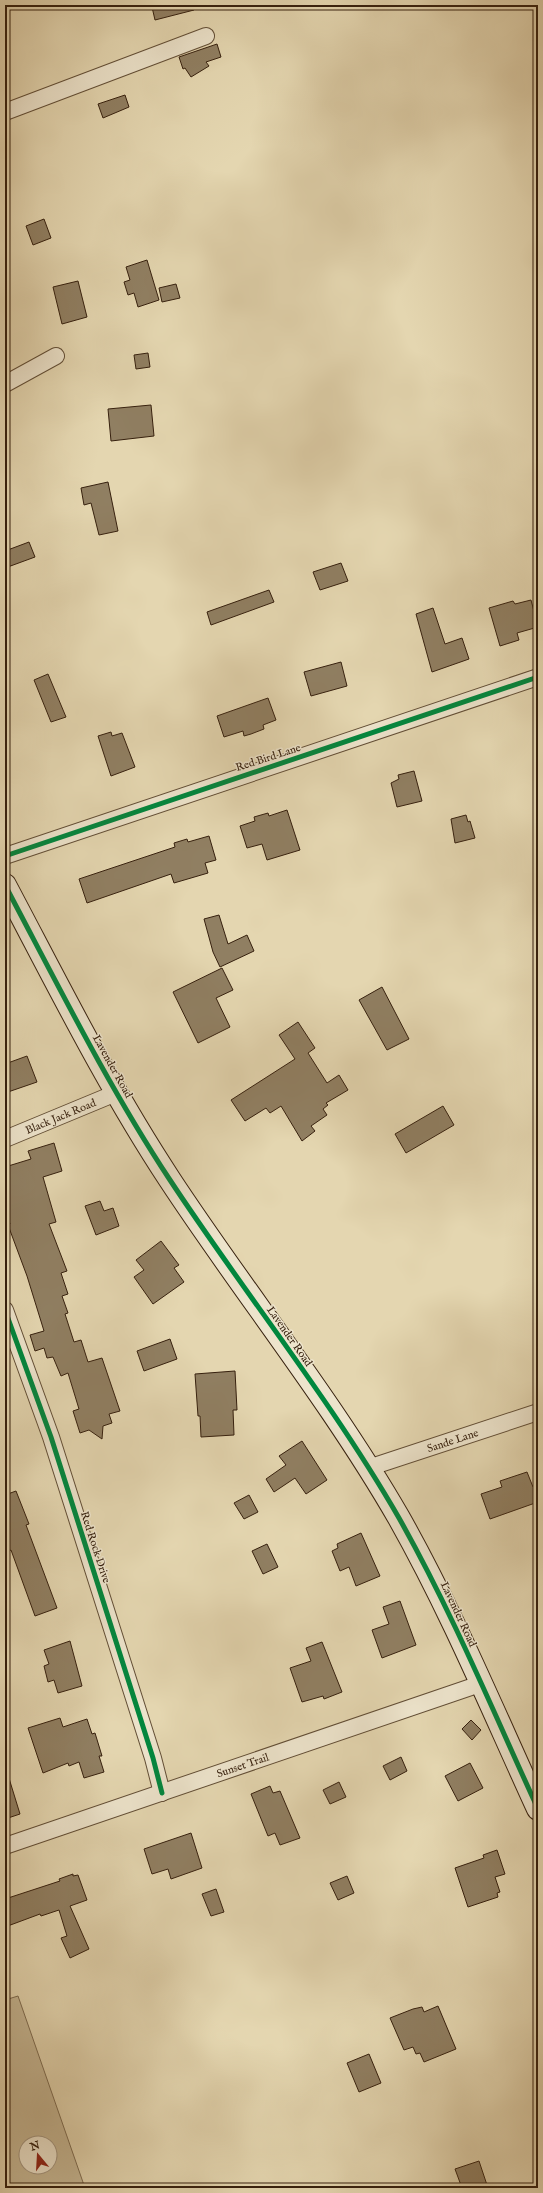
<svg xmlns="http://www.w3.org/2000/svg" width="543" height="2193" font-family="'IM FELL English',serif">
	<rect width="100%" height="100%" fill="#e4d6b0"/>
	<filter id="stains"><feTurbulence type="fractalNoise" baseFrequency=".005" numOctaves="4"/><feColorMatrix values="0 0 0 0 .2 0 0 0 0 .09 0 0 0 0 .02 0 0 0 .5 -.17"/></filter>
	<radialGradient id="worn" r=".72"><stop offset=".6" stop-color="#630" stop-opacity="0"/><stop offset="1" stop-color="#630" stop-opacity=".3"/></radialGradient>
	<path fill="#c6b794" stroke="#7e6c51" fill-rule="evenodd" d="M18 1996 85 2188H5V2000ZM26 2143H50V2167H26Z"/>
	<path fill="#907f62" stroke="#36200e" d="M159 5H193L194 10 155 20 152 7Z
		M217 44 221 57 206 62 209 66 191 77 185 68 183 69 179 57Z
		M125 95 129 107 103 118 98 104Z
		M44 219 51 238 33 245 26 226Z
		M147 260 159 300 138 307 134 293 128 295 124 282 130 280 126 267Z
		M78 281 87 317 62 324 53 287Z
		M176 284 180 298 162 302 159 288Z
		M148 353 150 367 136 369 134 355Z
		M151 405 154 436 111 441 108 409Z
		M108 482 118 531 99 535 91 503 84 505 81 488Z
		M29 542 35 557 5 568V551Z
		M341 563 348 581 320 590 313 572Z
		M269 590 274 602 211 625 207 612Z
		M531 600 538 627 517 633 519 640 500 646 489 608 513 601 515 604Z
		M433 608 445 644 462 638 469 659 432 672 416 614Z
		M341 662 347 686 311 696 304 672Z
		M48 674 66 717 51 722 34 680Z
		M268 698 276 720 263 725 264 729 251 734 244 736 243 731 224 737 217 716Z
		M111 732 112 736 122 733 135 767 111 776 98 736Z
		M414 771 422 801 397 807 391 783 399 779 398 775Z
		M287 810 300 850 267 860 262 844 247 848 240 826 255 821 254 817 268 813 269 816Z
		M466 815 468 822 470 821 475 838 455 843 451 819Z
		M209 836 216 860 205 863 208 873 174 883 171 874 87 903 79 879 175 847 174 843 187 839 188 842Z
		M219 915 228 944 247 935 254 951 220 967 213 952 204 919Z
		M222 968 233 990 216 998 230 1027 198 1043 173 992Z
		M382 987 409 1039 387 1050 359 1000Z
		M298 1022 315 1048 308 1053 327 1083 339 1075 348 1090 326 1103 328 1105 323 1109 327 1115 311 1126 315 1131 302 1141 281 1106 270 1113 266 1108 245 1121 231 1100 295 1059 279 1035Z
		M27 1056 37 1082 5 1093V1064Z
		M443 1106 454 1125 406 1153 395 1134Z
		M54 1143 62 1171 43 1177 56 1222 49 1224 67 1271 61 1273 68 1294 62 1296 68 1313 65 1314 74 1342 81 1340 88 1362 102 1358 120 1411 109 1414 112 1423 103 1426 102 1439 89 1430 80 1433 73 1411 79 1409 68 1373 61 1376 53 1357 47 1358 44 1348 35 1351 30 1335 44 1331 27 1276 8 1225 10 1224 5 1208V1167L31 1159 28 1151Z
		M100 1201 104 1211 113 1208 119 1226 96 1235 85 1206Z
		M161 1241 179 1265 174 1268 184 1282 153 1304 134 1277 144 1270 136 1260Z
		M170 1339 177 1359 144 1371 137 1351Z
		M235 1371 237 1410H233L234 1435 201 1437 200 1416H198L195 1374Z
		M302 1441 327 1480 306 1494 295 1478 274 1492 266 1479 286 1465 279 1456Z
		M527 1472 533 1487 538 1485V1502L490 1519 481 1494 502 1487 500 1481Z
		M16 1491 29 1524 26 1525 57 1608 35 1616 11 1550 5 1553V1495Z
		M249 1495 258 1512 244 1519 234 1503Z
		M361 1533 380 1576 356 1586 349 1567 340 1571 332 1551 338 1548 337 1544Z
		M267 1544 278 1567 263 1574 252 1551Z
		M400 1601 416 1645 382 1658 372 1630 389 1624 383 1607Z
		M70 1641 82 1686 58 1693 54 1680 48 1682 44 1666 49 1664 44 1650Z
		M322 1642 342 1692 324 1699 323 1696 302 1702 290 1668 311 1661 306 1648Z
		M60 1718 63 1727 87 1719 92 1734 95 1733 102 1756H99L104 1772 84 1778 79 1762 69 1766 68 1763 43 1773 28 1728Z
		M471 1720 481 1730 472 1740 462 1729Z
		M401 1757 407 1771 390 1780 383 1766Z
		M470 1763 483 1788 458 1801 445 1776Z
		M8 1775 20 1814 5 1819V1776Z
		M339 1782 346 1797 330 1804 323 1790Z
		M270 1786 273 1793 280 1791 300 1838 280 1845 275 1833 268 1836 251 1794Z
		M191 1833 202 1868 171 1879 168 1869 152 1874 144 1849Z
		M497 1850 505 1874 495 1877 500 1892 497 1893 498 1897 468 1907 455 1868 484 1858 483 1855Z
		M73 1874V1876L78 1875 87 1900 70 1906 89 1949 70 1958 61 1938 67 1936 59 1910 41 1916 40 1914 5 1927V1899L60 1881 59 1879Z
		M347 1876 354 1893 338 1900 330 1883Z
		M216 1889 224 1912 211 1916 202 1894Z
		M438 2006 456 2049 424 2062 420 2053 416 2054 413 2047 404 2050 390 2018 413 2009 422 2007 424 2012Z
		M369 2054 381 2083 359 2092 347 2063Z
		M479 2161 488 2188H462L455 2169Z"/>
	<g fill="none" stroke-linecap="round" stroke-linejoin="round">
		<g stroke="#624e36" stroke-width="18">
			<g id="street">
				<path d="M5 112 206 36"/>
				<path d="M5 384 56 356"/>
				<path d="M5 856 538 677"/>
				<path id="s1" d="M5 1139 116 1093"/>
				<path d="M5 1310 51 1437 153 1758 162 1793"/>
				<path id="s2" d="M368 1468 538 1412"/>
				<path id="s3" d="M5 1846 480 1684"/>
			</g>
		</g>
		<g stroke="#36200e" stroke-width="24">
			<path id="secondary" d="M5 885C58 985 108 1086 170 1180 245 1294 331 1400 399 1518 452 1612 493 1711 538 1809"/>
		</g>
		<use href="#street" stroke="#ede4cc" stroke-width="16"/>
		<use href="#secondary" stroke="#ede4cc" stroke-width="22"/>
		<g stroke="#ede4cc" stroke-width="8">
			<path id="cycleway" d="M5 856 538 677
				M5 885C58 985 108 1086 170 1180 245 1294 331 1400 399 1518 452 1612 493 1711 538 1809
				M5 1310 51 1437 153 1758 162 1793"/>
		</g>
		<use href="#cycleway" stroke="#00873e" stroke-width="5"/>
	</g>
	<g text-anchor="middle" stroke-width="3" stroke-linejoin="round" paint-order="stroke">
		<g font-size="11" fill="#36200e" stroke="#ede4cc">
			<text transform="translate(268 757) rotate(-18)" y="4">Red Bird Lane</text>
			<text transform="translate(113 1066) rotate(61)" y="4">Lavender Road</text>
			<text dy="4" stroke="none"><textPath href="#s1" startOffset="60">Black Jack Road</textPath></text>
			<text transform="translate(290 1336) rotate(55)" y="4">Lavender Road</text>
			<text dy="4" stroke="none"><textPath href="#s2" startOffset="89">Sande Lane</textPath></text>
			<text transform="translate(96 1547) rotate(72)" y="4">Red Rock Drive</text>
			<text transform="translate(459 1614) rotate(65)" y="4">Lavender Road</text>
			<text dy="4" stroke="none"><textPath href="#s3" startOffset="251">Sunset Trail</textPath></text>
		</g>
	</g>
	<rect width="543" height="2193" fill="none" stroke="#e4d6b0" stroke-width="20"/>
	<rect x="6" y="6" width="531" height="2181" fill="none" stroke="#36200e" stroke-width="2"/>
	<rect x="10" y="10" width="523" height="2173" fill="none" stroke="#36200e"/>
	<g transform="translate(38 2155) rotate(342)"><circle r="19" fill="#ede4cc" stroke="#a49680"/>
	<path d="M0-3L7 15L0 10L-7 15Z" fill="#8f2418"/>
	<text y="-6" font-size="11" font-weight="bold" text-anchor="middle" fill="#36200e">N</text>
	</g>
	<rect width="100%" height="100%" filter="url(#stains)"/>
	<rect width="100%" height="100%" fill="url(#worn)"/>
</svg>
